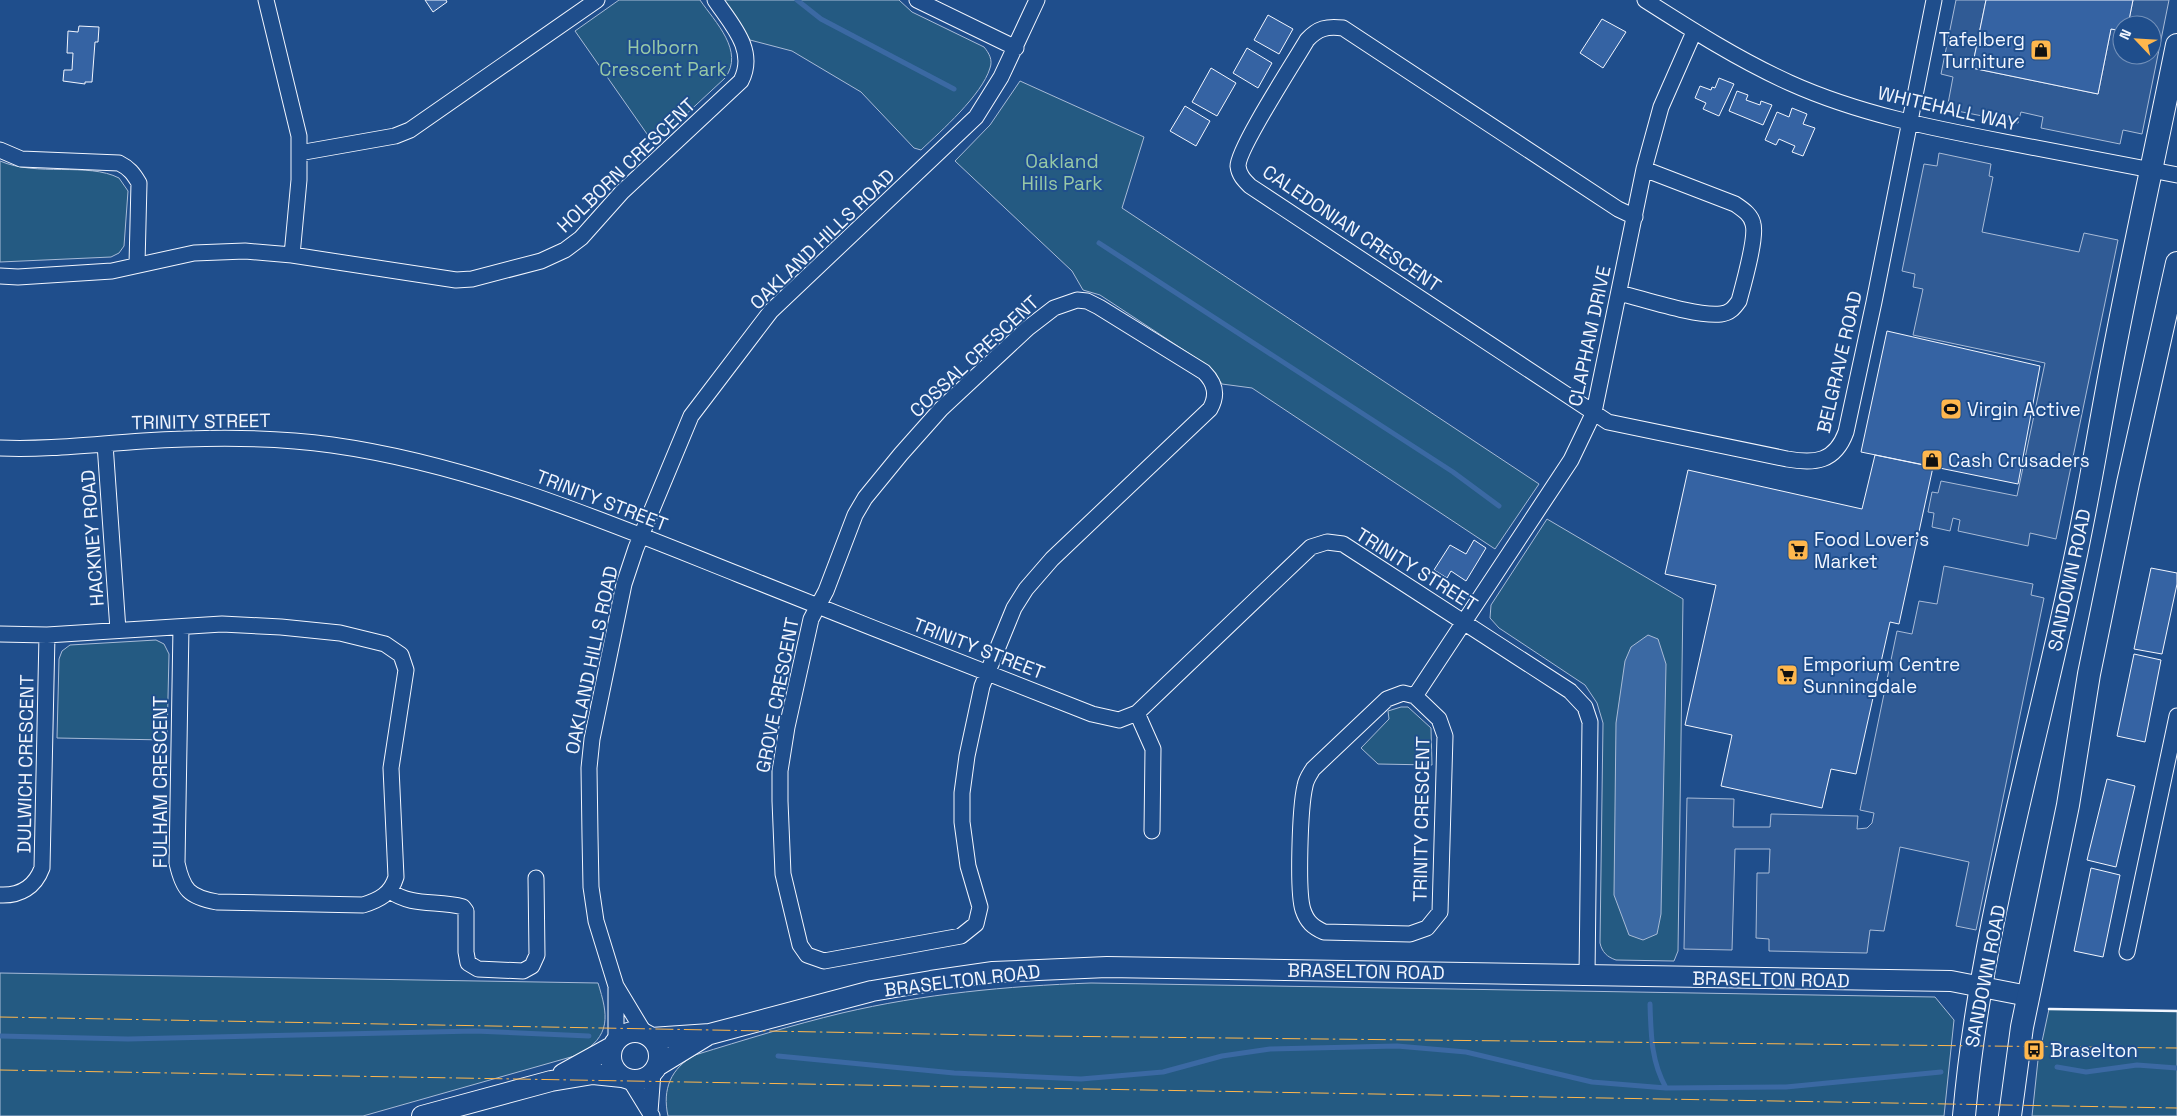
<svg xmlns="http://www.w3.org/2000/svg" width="2177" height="1116" font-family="'Space Grotesk',sans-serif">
	<rect width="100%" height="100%" fill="#1f4e8c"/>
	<path fill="#245a82" stroke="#a8bbd7" d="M619 0H700C715 22 745 51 725 78L654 144 575 31Z
		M724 0H899L912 12 984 47C989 53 993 60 990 68 982 95 941 131 921 150L914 148 861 92 792 51 750 40Z
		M1020 81 1144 137 1122 208 1539 484 1495 549 1252 388 1222 384 1211 368 1100 295 1083 290 1072 271 955 161 990 125Z
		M0 161C37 177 88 162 119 178L128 191 124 246 119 253 111 257 0 262Z
		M1547 519 1683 599 1678 951 1674 961 1616 960C1607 957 1602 952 1600 943L1603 723 1597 703 1585 685 1499 628 1490 618 1491 605Z
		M156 640 164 644 169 654 167 740 57 738 59 659 62 651 70 645Z
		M1401 707H1408L1431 728 1432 765 1378 764 1361 748 1389 719 1388 711Z
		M0 973 598 983C608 1015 612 1036 578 1055L363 1116H0Z
		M1091 983 1935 997 1954 1020 1944 1116H668C662 1089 671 1068 695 1055 744 1040 792 1025 842 1013 923 994 1007 986 1091 983Z
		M2049 1009 2177 1011V1116H2032L2038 1060Z"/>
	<path fill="#305b95" stroke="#a8bbd7" d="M1956 0H1986L1972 68 2098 94 2111 29 2122 31V55H2152V25H2128L2133 0H2169L2142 134 2123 130 2120 144 2041 128 2043 117 2021 112 2018 123 1947 109 1953 77 1941 74Z
		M1939 153 1991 164 1989 176 1993 177 1982 232 2079 252 2084 233 2118 240 2056 539 2030 533 2028 546 1958 531 1960 520 1953 518 1950 531 1932 527 1934 513 1928 512 1932 492 1938 493 1941 481 2017 496 2045 363 1913 335 1923 289 1913 287 1915 274 1902 271 1924 164 1937 166Z
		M1944 566 2033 584 2031 595 2044 598 1976 930 1956 926 1969 862 1900 847 1884 931 1870 930 1867 953 1769 951V939L1756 938 1757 873H1769L1770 849H1735L1732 950 1684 949 1687 798 1734 799 1733 827H1770L1771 814 1858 816 1857 829 1867 828 1872 823 1874 813 1860 810 1897 631 1912 634 1919 601 1937 604Z"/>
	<path fill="#3b69a3" stroke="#a8bbd7" d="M1648 635 1658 639 1666 664 1661 914 1657 934 1643 940 1629 935 1614 895 1616 723 1625 661 1631 647Z"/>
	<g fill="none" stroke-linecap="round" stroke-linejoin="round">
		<path stroke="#3b69a3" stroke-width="5" d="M797 0 821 19 954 89
			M1099 243 1453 472 1499 506
			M1650 1004C1651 1035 1651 1061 1666 1088
			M0 1036 128 1039 475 1031 589 1036
			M778 1056 954 1073 1081 1079 1163 1072 1222 1056 1270 1049 1397 1046 1466 1052 1592 1082 1666 1088 1786 1087 1941 1072
			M2057 1067 2086 1072 2137 1065 2177 1068"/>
	</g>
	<path fill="#3563a3" stroke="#f2f6ff" d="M425 0H446L447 2 433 12Z
		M1986 0H2133L2128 25H2122V31L2111 29 2098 94 1972 68Z
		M1268 15 1293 29 1279 54 1254 40Z
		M1602 19 1626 32 1603 68 1580 53Z
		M79 26 99 27 98 42H95L92 82H85V84L63 81 64 70H72L73 53H67L68 31 78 32Z
		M1247 48 1272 63 1258 88 1233 73Z
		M1211 68 1236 83 1217 116 1192 102Z
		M1719 78 1734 84 1719 116 1703 109 1706 103 1695 98 1700 86 1711 90 1712 87 1715 88Z
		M1737 91 1748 95 1746 100 1760 105 1761 101 1772 105 1763 125 1729 111Z
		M1185 106 1210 121 1196 146 1170 131Z
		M1792 108 1807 114 1803 124 1815 128 1803 156 1792 152 1795 146 1779 139 1776 145 1765 140 1777 112 1789 117Z
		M1887 331 2040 366 2018 484 1861 452Z
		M1875 455 1933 467 1899 624 1890 622 1856 774 1831 769 1822 808 1721 786 1732 735 1685 725 1716 585 1665 574 1688 470 1862 509Z
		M1474 540 1486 548 1466 581 1451 571 1447 578 1434 570 1450 545 1466 554Z
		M2151 568 2177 573V584L2162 654 2134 649Z
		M2134 654 2161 660 2145 742 2117 736Z
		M2107 779 2135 786 2116 867 2087 860Z
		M2091 868 2120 875 2103 957 2074 951Z"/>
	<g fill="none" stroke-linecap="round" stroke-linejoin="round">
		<g stroke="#f2f6ff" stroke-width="17">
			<path id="minor" d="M266 0 299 136V180L292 255
				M917 0 1016 48
				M1645 0C1692 30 1739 60 1790 83 1859 114 1932 128 2005 142 2063 153 2120 164 2177 175
				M0 150 21 159 119 163C129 168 133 173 139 183L137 264
				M299 153 395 136 410 130 597 0
				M1635 217 1618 209 1343 28C1327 26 1318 28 1307 40 1295 61 1238 148 1238 166 1239 175 1244 180 1250 186L1608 422 1787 459C1815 464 1835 462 1846 432L1874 302 1934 0
				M0 276 18 277 112 271 194 253 245 251 292 255 456 280 472 279 541 261 565 250 581 238 622 192 741 81C757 50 731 24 715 0
				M1619 293C1644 299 1697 317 1721 314 1730 313 1734 308 1739 301 1743 286 1757 237 1753 224 1751 214 1742 209 1735 204L1644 169
				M1077 300 1087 301 1099 307 1204 372C1215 383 1218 395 1210 409L1052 559 1026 589 1014 608 982 686 967 756 962 793V822L968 866 980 907 976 924 961 936 824 961 807 955 800 945 783 874 780 801V771L787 727 811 619 826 591 855 515 865 498 901 454 941 409 1028 328 1054 308Z
				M105 444 118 630
				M0 448C48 450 95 444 143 441 206 437 269 436 332 445 474 465 607 522 740 575 857 622 975 668 1092 714L1119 720 1137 713 1311 547 1327 542 1343 544 1570 691 1585 707 1590 722 1587 975
				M0 634 47 635 222 624 281 627 340 633 385 644 401 655 406 670 391 768 396 877C391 894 379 900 363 905L217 902C189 897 183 890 177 863L181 627
				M1415 696 1403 693 1387 699 1313 769C1310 774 1306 779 1305 786 1300 807 1297 892 1303 910 1307 922 1313 927 1324 932L1410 934 1427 928 1440 912 1445 736 1439 719 1415 696 1571 460 1594 412 1644 169 1661 107 1694 32
				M1137 713 1153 749 1152 831
				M390 891C412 907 437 900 463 907L466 911V952L468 963 478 969 523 971 532 966 537 955 536 878
				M0 895C20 896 35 887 42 868L47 635
				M2127 952 2177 716
				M645 1034 616 986 596 921 591 887 590 836 589 768 592 739 624 584 636 548 691 416 771 311 976 117 1001 77 1037 0
				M616 1040V988
				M630 1080 652 1116
				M650 1112 653 1072"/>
		</g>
		<g stroke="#f2f6ff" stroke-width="22">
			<path id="tertiary" d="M611 1056a24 24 0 1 1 48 0a24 24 0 1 1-48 0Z
				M651 1038 710 1034 872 991 931 981 993 972 1107 967 1951 981 2028 996
				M657 1066 706 1036
				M563 1074 612 1047
				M422 1116 551 1081 593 1074 622 1077"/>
		</g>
		<g stroke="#f2f6ff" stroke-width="24">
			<path id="secondary" d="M1964 1116C1980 932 2034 753 2072 573 2088 501 2099 429 2113 357 2133 252 2156 149 2177 45
				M2010 1116 2022 1027 2068 805 2089 674 2128 483 2177 263"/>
		</g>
		<use href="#minor" stroke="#1f4e8c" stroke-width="15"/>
		<use href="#tertiary" stroke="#1f4e8c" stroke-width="20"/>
		<use href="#secondary" stroke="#1f4e8c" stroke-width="22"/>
		<path stroke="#f2f6ff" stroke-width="2.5" d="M2049 1009 2177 1011"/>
		<path stroke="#ffb74d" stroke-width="1" stroke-dasharray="18 4 2.5 4" stroke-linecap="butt" d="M0 1017 1039 1036 2177 1048
			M0 1070 2177 1108"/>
	</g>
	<defs>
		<g id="shop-square" transform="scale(1.125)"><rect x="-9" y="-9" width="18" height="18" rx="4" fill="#ffb74d" stroke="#1f4e8c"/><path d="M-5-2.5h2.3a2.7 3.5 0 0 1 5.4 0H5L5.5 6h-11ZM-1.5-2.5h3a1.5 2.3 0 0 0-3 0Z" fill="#111"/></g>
		<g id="stadium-square" transform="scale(1.125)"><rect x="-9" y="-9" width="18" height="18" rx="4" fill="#ffb74d" stroke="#1f4e8c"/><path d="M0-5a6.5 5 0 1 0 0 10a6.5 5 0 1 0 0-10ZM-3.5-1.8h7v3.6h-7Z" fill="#111"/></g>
		<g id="supermarket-square" transform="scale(1.125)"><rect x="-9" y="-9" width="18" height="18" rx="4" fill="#ffb74d" stroke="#1f4e8c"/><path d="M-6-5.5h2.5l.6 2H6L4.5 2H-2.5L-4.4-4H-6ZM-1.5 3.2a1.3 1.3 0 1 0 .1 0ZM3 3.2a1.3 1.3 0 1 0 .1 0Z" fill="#111"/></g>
		<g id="bus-square" transform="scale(1.125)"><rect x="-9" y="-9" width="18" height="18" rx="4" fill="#ffb74d" stroke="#1f4e8c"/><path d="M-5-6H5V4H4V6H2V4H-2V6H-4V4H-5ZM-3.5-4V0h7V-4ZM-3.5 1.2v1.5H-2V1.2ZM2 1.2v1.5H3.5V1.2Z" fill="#111"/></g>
	</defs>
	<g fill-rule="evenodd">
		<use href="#shop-square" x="2041" y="50"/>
		<use href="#stadium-square" x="1951" y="409"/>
		<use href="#shop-square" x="1932" y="460"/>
		<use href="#supermarket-square" x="1798" y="550"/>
		<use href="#supermarket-square" x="1787" y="675"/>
		<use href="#bus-square" x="2034" y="1050"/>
	</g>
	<g text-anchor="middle" stroke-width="4" stroke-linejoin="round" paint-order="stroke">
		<g font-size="19" fill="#f2f6ff" stroke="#1f4e8c" text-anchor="start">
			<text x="2025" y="46" text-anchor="end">Tafelberg<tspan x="2025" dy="22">Turniture</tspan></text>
			<text x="1967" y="416">Virgin Active</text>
			<text x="1948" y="467">Cash Crusaders</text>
			<text x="1814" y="546">Food Lover's<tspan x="1814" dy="22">Market</tspan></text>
			<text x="1803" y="671">Emporium Centre<tspan x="1803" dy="22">Sunningdale</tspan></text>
			<text x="2050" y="1057">Braselton</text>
		</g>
		<g font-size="19" fill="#97c8a6" stroke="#1f4e8c">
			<text x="663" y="54">Holborn<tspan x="663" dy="22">Crescent Park</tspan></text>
			<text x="1062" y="168">Oakland<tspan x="1062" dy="22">Hills Park</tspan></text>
		</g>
		<g font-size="19" fill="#f2f6ff" stroke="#1f4e8c">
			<text transform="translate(1948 108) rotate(13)" y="7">WHITEHALL WAY</text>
			<text transform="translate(626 165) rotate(-44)" y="7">HOLBORN CRESCENT</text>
			<text transform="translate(1352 228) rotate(34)" y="7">CALEDONIAN CRESCENT</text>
			<text transform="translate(822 239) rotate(-44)" y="7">OAKLAND HILLS ROAD</text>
			<text transform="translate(1589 336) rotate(-78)" y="7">CLAPHAM DRIVE</text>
			<text transform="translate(974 356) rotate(-43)" y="7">COSSAL CRESCENT</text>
			<text transform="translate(1839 362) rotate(-77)" y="7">BELGRAVE ROAD</text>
			<text transform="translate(201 421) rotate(-1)" y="7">TRINITY STREET</text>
			<text transform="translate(602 500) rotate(21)" y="7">TRINITY STREET</text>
			<text transform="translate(92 538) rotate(-94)" y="7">HACKNEY ROAD</text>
			<text transform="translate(1417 569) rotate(32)" y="7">TRINITY STREET</text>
			<text transform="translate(2069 580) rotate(-78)" y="7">SANDOWN ROAD</text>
			<text transform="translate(979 648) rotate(21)" y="7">TRINITY STREET</text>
			<text transform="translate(591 660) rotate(-78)" y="7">OAKLAND HILLS ROAD</text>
			<text transform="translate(777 695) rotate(-79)" y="7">GROVE CRESCENT</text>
			<text transform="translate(25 764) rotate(-89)" y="7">DULWICH CRESCENT</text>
			<text transform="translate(160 782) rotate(-90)" y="7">FULHAM CRESCENT</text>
			<text transform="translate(1421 819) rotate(-89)" y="7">TRINITY CRESCENT</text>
			<text transform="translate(1366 971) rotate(1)" y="7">BRASELTON ROAD</text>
			<text transform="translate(1985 976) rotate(-79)" y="7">SANDOWN ROAD</text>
			<text transform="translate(1771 979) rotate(1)" y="7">BRASELTON ROAD</text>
			<text transform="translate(962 980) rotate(-7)" y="7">BRASELTON ROAD</text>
		</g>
	</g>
	<g transform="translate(2137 40) rotate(295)"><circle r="24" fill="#1f4e8c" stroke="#7391ba"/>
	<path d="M0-4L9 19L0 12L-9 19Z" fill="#ffb74d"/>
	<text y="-8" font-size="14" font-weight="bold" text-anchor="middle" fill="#f2f6ff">N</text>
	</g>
</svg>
